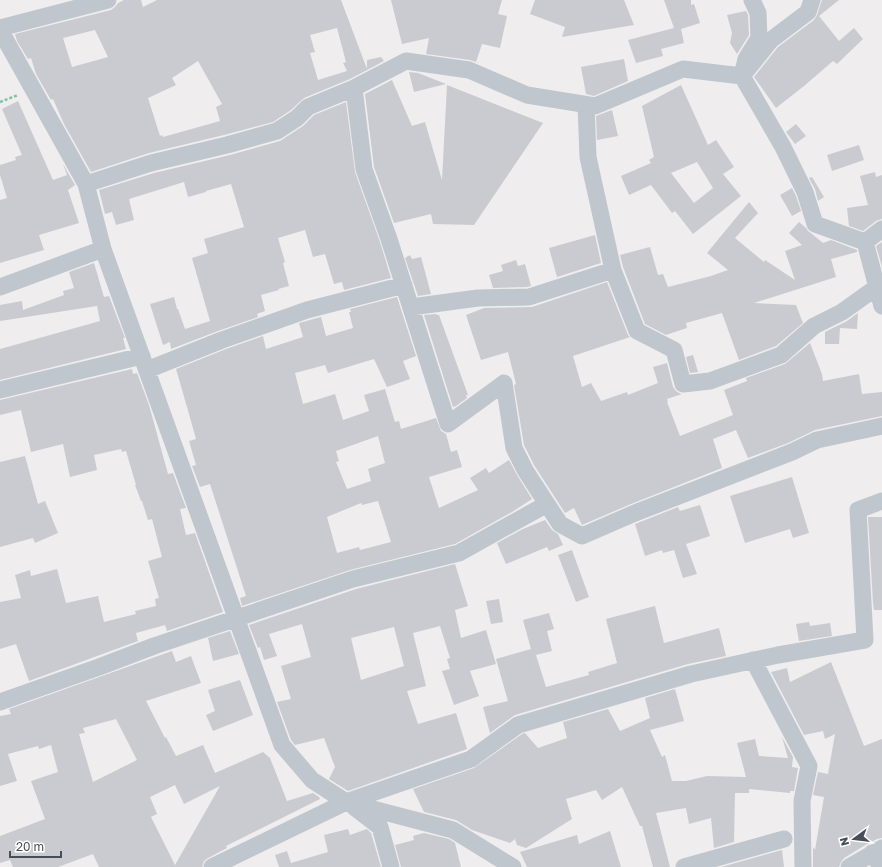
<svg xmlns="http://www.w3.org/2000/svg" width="882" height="867" font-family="'Golos Text',sans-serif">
	<rect width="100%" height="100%" fill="#efeded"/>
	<path fill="#cacbd1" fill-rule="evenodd" d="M124 0H141L143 7 157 0H341L367 69V60L381 57 384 61 350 79 304 98 291 110 273 122 224 135 149 153 91 172 64 124 53 99 51 100 36 74 31 58 28 59 17 41 15 34 111 10 115 7 118 3ZM337 28 346 62 343 63 347 71 318 80 310 53 315 52 310 35ZM95 30 108 57 72 67 63 38ZM198 61 222 104 216 107 220 121 163 137 162 135 160 136 148 98 176 85 172 78Z
		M391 0H502L498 14 507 16 500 48 482 44 476 62 470 60 426 54 429 38 402 44Z
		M535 0H624L634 25 562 37 565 27 530 14Z
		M664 0H691V5L694 4 700 23 681 29 684 43 661 49 663 56 636 63 628 40 674 28Z
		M822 0H839L819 16 839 41 854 28 863 39 837 64 833 61 804 86 776 108 754 77 778 47 814 20 817 15Z
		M746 11 748 15 749 35 737 54 730 43 732 33 727 15Z
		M624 59 628 81 594 96 586 94 581 67Z
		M409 72 418 73 446 84 414 92Z
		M392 80 412 126 425 122 442 180 447 85 543 123 474 225 433 224 431 214 394 223 374 167 365 94Z
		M681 85 708 145 716 140 734 167 723 174 741 196 693 234 675 211 672 213 651 185 629 195 621 176 651 163 649 160 654 157 642 106ZM697 162 713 188 694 203 671 173Z
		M18 101 53 180 67 175 63 164 75 185 68 190 79 223 39 235 44 250 0 263V200L7 198 0 175V165L16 160 15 157 22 155 2 109Z
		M346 102 355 172 380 242 391 278 344 290 342 282 334 284 325 254 313 257 305 230 278 238 285 262 283 263 289 286 278 289 279 290 261 295 265 311 257 314 258 317 218 331 171 349 170 342 163 345 150 304 174 297 177 309H178L185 329 210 321 192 258 208 253 204 239 244 227 231 184 206 191V192L188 197 184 182 129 199 134 220 116 225 112 212 105 214 99 190 154 173 230 155 280 141 303 126 314 115Z
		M612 110 618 136 597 140 596 116Z
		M796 124 806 136 795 144 786 132Z
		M859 145 864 160 832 171 827 155Z
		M875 172 876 177 882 175V219L876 221 863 231 849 226 847 208 868 205 860 176Z
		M812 177 824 197 818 201 815 189 809 178Z
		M792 188 796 196 801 211 792 216 780 195Z
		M749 202 758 213 735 238 764 262 765 260 795 280 785 251 802 245 789 233 799 222 806 228 808 231 812 234 823 243 831 240 857 250V252L831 259 836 277 754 303 796 305 803 323 776 346 739 360 722 313 686 323 687 328 666 335 645 324 623 267 620 255 650 247 658 275 663 274 668 287 711 276 728 270 707 253Z
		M595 235 601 263 557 277 549 248Z
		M882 242V267L876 246Z
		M410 255 412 259 421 257 431 294 418 296 405 258Z
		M516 260 518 266 525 264 531 286 527 287 493 288 489 275 503 271 501 265Z
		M94 263 104 297 109 296 125 338H123L126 349 0 380V349L100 321 97 306 0 321V305L22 301 23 310 64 295 63 291 74 288 69 272Z
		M607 282 628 335 630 337 573 356 582 387 591 383 601 401 627 392 628 395 658 383 653 367 667 363 673 387 676 391 679 393 682 394 667 399 668 402H667L680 436 733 415 724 390 747 381 746 378 785 364 810 343 822 374 823 381 859 374 862 394 882 392V416L815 430 788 443 748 458 736 430 713 439 722 468 631 504 582 525 574 508 565 513 534 465 524 445 514 385 516 384 508 352 481 360 466 315 484 308 532 307Z
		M397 297 416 356 403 361 410 379 387 387 374 359 328 373 325 365 295 373 303 404 335 394 343 420 369 411 364 395 385 389 395 422 399 421 401 429 436 418 441 431 446 434 451 452 457 450 462 467 429 477 439 508 478 490 470 478 486 468 489 473 509 460 517 475 532 499 512 512 455 544 350 570 242 606 240 598 246 596 210 484 200 487 192 466 196 465 189 441 196 439 185 400 176 369 226 349 263 336 266 349 303 337 299 323 321 317 326 336 353 328 349 312H351L350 309ZM378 436 385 463 368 469 371 481 347 489 336 462 339 461 336 451ZM378 501 391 542 360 550 359 547 337 553 327 517 361 503 362 505Z
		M858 313 857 329 840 328 839 344H825V332L847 321Z
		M436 314 437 315H439L468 395H466L467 398 456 406 453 407 424 315Z
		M693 355 698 372 690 373 686 357Z
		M132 369 133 374 137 373 149 405 168 474 173 473 186 508 180 509 186 535 195 533 223 612 167 631 165 625 136 633 138 641 29 681 16 644 0 649V602L21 598 15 575 30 570 31 576 57 569 66 603 98 596 104 622 136 614 135 611 156 606 155 599 159 598 148 561 162 557 152 519 148 520 142 501H141L135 485H136L126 451 122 452 121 449 94 455 97 470 70 477 63 444 31 452 21 410 0 415V400Z
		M25 456 38 504 45 501 58 533 35 543 33 538 0 547V462Z
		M792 477 809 533 793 538 790 529 745 543 730 496Z
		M700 505 710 536 686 544 697 574 683 578 674 550 663 553 662 550 645 556 635 524 678 507 680 511Z
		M868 517H882V610H874L873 603Z
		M545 520 552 530 558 534 563 545 549 551 547 547 506 564 497 543 523 529Z
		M572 550 589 597 576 602 558 555Z
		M455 564 468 606 455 610 461 638 486 630 496 664 470 671 479 696 454 705 442 671 450 669 447 659 450 658 440 626 413 633 426 686 407 691 418 724 456 713 467 749 348 791 345 789 329 779 335 767 324 738 295 745 291 740 277 702 291 699 281 666 311 657 302 624 269 634 277 656 264 660 260 647 258 648 249 625 356 589ZM394 627 404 666 361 680 351 638Z
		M499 599 503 622 491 624 486 601Z
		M655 606 664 643 719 628 726 656 688 664 515 715 490 733 483 707 508 701 496 659 531 649 523 620 549 613 554 629 547 631 552 651 536 655 546 687 589 675 588 672 617 663 606 619Z
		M809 622 810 626 830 623 832 636 799 641 796 624Z
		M230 631 239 654 213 661 208 638Z
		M172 651 176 662 191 656 201 683 146 701 165 738 166 737 176 756 203 745 215 773 263 752 270 758 287 801 313 793 319 797 320 799 226 846 227 848 208 858 204 861 202 867H99L93 854 58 867H13L10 860 0 863V836L45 819 31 781 58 772 51 745 39 749 38 746 8 754 17 781 0 786V716L11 714 9 709 102 676ZM116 719 137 760 93 782 79 734 85 733 83 728ZM175 785 184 804 220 786 175 865 151 817 157 814 150 797Z
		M831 662 864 746 882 739V838L877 839 867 844 844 858 841 862 839 867H813V847L815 850 824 797 813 795 818 772 828 774 835 734 825 739 823 731 804 735 771 672 787 668 790 682Z
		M240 680 253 715 213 731 206 715 215 711 208 690Z
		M675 689 684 721 650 730 662 757 665 755 672 781H686L707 776 746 777 737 743 755 739 759 756 788 758 782 737 793 757 792 767 798 768 794 791H790V793L749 789V793H735L734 842 714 848 711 818 689 824 686 808 656 813 670 867H653L642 826H640L622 787 602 800 596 790 566 799 572 819 526 848 517 845 515 839 510 843 472 830 456 820 424 812 413 789 474 768 522 734 525 733 538 748 567 738 563 722 608 709 620 731 650 718 645 698Z
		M348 829 350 835 367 829 371 833 381 867H279L275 855 287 851 291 863 328 852 324 835Z
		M610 831 621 867H527L520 852 577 835 579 844Z
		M424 833 449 839 455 843 461 867H401L395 845 414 840 413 836Z
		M782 850 784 867H721Z"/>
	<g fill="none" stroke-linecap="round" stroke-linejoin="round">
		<path stroke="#79c5a6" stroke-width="2.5" stroke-dasharray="3 2" stroke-linecap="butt" d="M0 102 18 95"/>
		<path stroke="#bfc6ce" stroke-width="17" d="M812 0 808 12 771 40 742 76 783 147 805 192 815 224 865 242 882 306
			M0 28 108 0
			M0 30 86 184 103 249 282 745 312 780 346 802 453 830 513 867
			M586 105 588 157 613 270 637 331 674 350 683 384 710 381 781 355 814 326 842 312 877 287 882 284
			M86 184 151 163 227 145 277 131 297 118 308 107 354 88
			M865 242 882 229
			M0 287 103 249
			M411 307 478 298 529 297 613 270
			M147 370 222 340 307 310 404 285
			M0 390 142 356
			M547 504 525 470 514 448 504 383 448 424 389 239 364 169 354 88 406 61 469 70 527 95 595 106 683 69 742 76 746 59 759 38 758 13 752 0
			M753 660 809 766 802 801 803 867
			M0 702 99 667 154 646 353 579 459 553 547 504 560 524 582 536 635 513 792 452 817 440 882 426
			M354 807 380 827 391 867
			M872 853 881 867
			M212 867 346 802 471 759 518 725 691 674 778 655 865 640 858 510 882 501
			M684 867 784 839
			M849 867 882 848"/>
	</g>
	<g transform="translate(854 839) rotate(255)" stroke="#ffffff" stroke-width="3" paint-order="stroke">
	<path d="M0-3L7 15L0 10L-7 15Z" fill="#474e58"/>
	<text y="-6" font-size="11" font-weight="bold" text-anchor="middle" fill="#474e58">N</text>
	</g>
	<path d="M10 851v6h51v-6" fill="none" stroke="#474e58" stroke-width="2"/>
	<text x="16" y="851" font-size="12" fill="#474e58" stroke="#ffffff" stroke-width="3" paint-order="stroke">20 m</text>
</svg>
